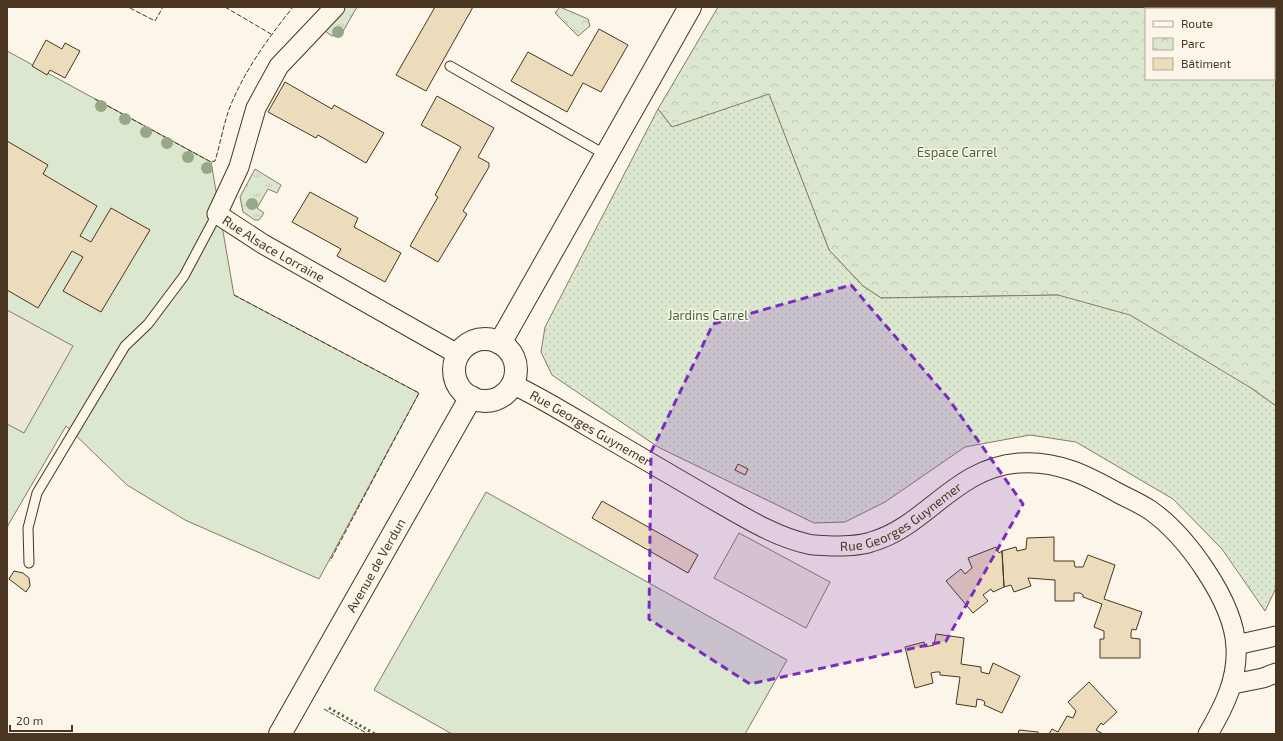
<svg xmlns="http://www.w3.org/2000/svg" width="1283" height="741" font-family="'Exo 2',sans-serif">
	<defs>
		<pattern id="grass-tufts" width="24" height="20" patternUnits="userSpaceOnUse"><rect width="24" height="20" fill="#dce7d0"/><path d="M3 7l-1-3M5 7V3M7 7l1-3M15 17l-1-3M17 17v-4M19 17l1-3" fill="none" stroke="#bec7b2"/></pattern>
		<pattern id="park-crowns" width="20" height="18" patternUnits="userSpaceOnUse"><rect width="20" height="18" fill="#dce7d0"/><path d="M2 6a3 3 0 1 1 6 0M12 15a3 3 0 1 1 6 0" fill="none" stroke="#bec7b2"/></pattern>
		<pattern id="garden-dots" width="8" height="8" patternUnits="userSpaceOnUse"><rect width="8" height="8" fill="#dce7d0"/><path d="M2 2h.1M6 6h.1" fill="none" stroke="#bec7b2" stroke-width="1.8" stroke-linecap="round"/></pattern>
	</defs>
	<rect width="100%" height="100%" fill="#fbf6e9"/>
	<path fill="url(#grass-tufts)" stroke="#887966" d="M341 7H357L342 33 332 36 318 26Z
		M255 169 281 185 277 193 268 189 257 208 264 213 259 220H255L243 212 240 197Z"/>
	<path fill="url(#park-crowns)" stroke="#887966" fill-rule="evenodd" d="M560 7 588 19 590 26 578 36 555 13Z
		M718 7H1276V406L1251 388 1058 295 881 298 863 286 829 250 769 95 672 127 658 109ZM1146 9H1274V79H1146Z"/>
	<path fill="url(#garden-dots)" stroke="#887966" d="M769 94 829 250 863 286 881 298 1058 295 1130 315 1251 388 1276 406V588L1265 611 1222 549 1173 499 1076 442 1030 435 965 447 885 502 845 522 814 523 658 447 552 375 541 352 545 327 658 109 672 127Z"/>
	<path fill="#dce7d0" stroke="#887966" d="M7 51 211 162 234 295 419 393 319 579 185 520 127 485 66 426 7 527Z
		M486 492 787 660 745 734H452L374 690Z"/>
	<path fill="#ede7d9" stroke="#887966" d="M7 310 73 346 24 433 7 424Z
		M739 533 830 582 806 628 714 578Z"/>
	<path fill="#ecdcbc" stroke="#4a3520" d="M435 7H473L426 91 396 75Z
		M599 29 628 45 601 92 583 83 567 112 511 81 528 52 572 76Z
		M46 40 62 49 65 43 80 51 65 78 50 70 47 75 32 66Z
		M285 82 332 109 334 105 384 133 366 163 318 135 316 138 268 112Z
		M437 96 494 128 478 157 489 163V167L463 211 467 214 438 262 410 246 438 197 435 195 461 147 421 125Z
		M7 141 48 165 43 174 97 206 80 236 91 242 111 208 150 230 101 312 63 291 83 257 72 251 38 308 7 290Z
		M310 192 358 218 354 227 401 253 385 282 337 256 341 249 292 222Z
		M738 464 748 469 745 475 735 470Z
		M602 501 698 555 688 573 592 518Z
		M1054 537V561H1074L1075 567H1083L1088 555 1115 565 1104 599 1142 612 1136 630 1132 629 1131 633V638L1140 639V658H1100V639H1104V631L1094 627 1102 604 1083 597V595L1080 593H1074V601H1055V580L1028 578 1031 586 1014 592 1011 585 1004 587 1002 551 1016 547 1017 551 1026 549 1027 538Z
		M996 547 999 553 1002 551 1004 587 993 592 991 589 983 595 988 601 973 613 946 581 961 569 965 574 972 568 968 558Z
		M14 571 23 573 29 578 30 586 26 592 9 579Z
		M936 634 964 638 961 664 981 667V672L989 674 993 663 1020 676 1002 713 984 705 985 702 982 700 977 699 976 707 956 704 960 677 940 675V672H936L931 673 933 683 915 688 905 647 924 642 925 647 934 645Z
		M1089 682 1117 712 1103 725 1101 723 1096 730 1103 734H1049L1052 729 1058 732 1067 716 1073 718 1076 711 1068 702Z
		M1019 730 1038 732 1039 734H1018Z"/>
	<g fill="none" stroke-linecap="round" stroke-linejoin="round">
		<g stroke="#4a3520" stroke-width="11">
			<path id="service" d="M450 66 606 155
				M29 563 28 528 37 493 125 346 148 324 184 276 217 214"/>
		</g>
		<g stroke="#4a3520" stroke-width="21">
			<g id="minor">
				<path id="s1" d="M335 7 279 66 256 108 239 167 217 214 263 244 459 355"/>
				<path id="s2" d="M512 384C539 397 564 412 589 427 629 450 668 473 707 496 739 514 772 536 808 544 816 546 825 545 832 546 845 546 859 546 871 542 927 526 954 468 1019 463 1058 460 1088 476 1120 494 1130 499 1141 504 1150 510 1187 536 1234 602 1236 647 1238 679 1224 707 1208 734"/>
				<path d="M1236 645 1276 636"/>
				<path d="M1233 684 1263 678 1276 673"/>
			</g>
		</g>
		<g stroke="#4a3520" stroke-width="24">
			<g id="tertiary">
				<circle cx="485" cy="370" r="31"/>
				<path d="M500 343 690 7"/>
				<path id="s3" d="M280 734 471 397"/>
			</g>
		</g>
		<use href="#service" stroke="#fbf6e9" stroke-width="9"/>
		<use href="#minor" stroke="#fbf6e9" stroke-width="19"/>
		<use href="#tertiary" stroke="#fbf6e9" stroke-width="22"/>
		<path stroke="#436837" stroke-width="3" stroke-dasharray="2 3" stroke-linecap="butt" d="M329 708 375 734"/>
		<path stroke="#4a3520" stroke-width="1" stroke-dasharray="5 2" stroke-linecap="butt" d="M225 7 271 34
			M130 8 155 21 163 7
			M95 99 211 162 215 161C221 142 224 120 232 102 247 67 269 37 293 7
			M234 295 419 393 330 561
			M324 709 368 734"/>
	</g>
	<g fill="#96a887">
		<circle cx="338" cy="32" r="6"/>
		<circle cx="101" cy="106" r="6"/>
		<circle cx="125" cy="119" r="6"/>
		<circle cx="146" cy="132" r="6"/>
		<circle cx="167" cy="143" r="6"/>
		<circle cx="188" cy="157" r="6"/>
		<circle cx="207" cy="168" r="6"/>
		<circle cx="252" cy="204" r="6"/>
	</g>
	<path fill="#7b2cbf" fill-opacity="0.2" stroke="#7b2cbf" stroke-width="3" stroke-dasharray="8 5" stroke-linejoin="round" d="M851 285 948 398 1023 504 946 641 750 684 649 619 651 452 713 324Z"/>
	<g text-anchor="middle" stroke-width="3" stroke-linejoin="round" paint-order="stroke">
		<g font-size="13" fill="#436837" stroke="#fbf6e9">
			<text x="957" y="157">Espace Carrel</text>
			<text x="708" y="320">Jardins Carrel</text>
		</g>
		<g font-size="13" fill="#4a3520" stroke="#fbf6e9">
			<text dy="5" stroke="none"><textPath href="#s1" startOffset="309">Rue Alsace Lorraine</textPath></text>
			<text dy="5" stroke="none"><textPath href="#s2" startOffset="90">Rue Georges Guynemer</textPath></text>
			<text dy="5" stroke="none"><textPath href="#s2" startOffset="438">Rue Georges Guynemer</textPath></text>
			<text dy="5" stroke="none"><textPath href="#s3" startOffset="194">Avenue de Verdun</textPath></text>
		</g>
	</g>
	<rect width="1283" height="741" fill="none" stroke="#4a3520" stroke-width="16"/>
	<rect x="1145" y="8" width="130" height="72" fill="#fbf6e9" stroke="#b4a999"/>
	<rect x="1153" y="21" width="20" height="6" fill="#fbf6e9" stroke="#b4a999"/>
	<text x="1181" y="28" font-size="12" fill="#4a3520">Route</text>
	<rect x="1153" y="38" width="20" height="12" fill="url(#park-crowns)" stroke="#b4a999"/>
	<text x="1181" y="48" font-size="12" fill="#4a3520">Parc</text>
	<rect x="1153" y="58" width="20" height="12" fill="#ecdcbc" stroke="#b4a999"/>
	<text x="1181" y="68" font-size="12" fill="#4a3520">Bâtiment</text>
	<path d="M10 725v6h62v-6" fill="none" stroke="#4a3520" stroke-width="2"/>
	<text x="16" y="725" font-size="12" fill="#4a3520" stroke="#fbf6e9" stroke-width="3" paint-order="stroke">20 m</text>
</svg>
